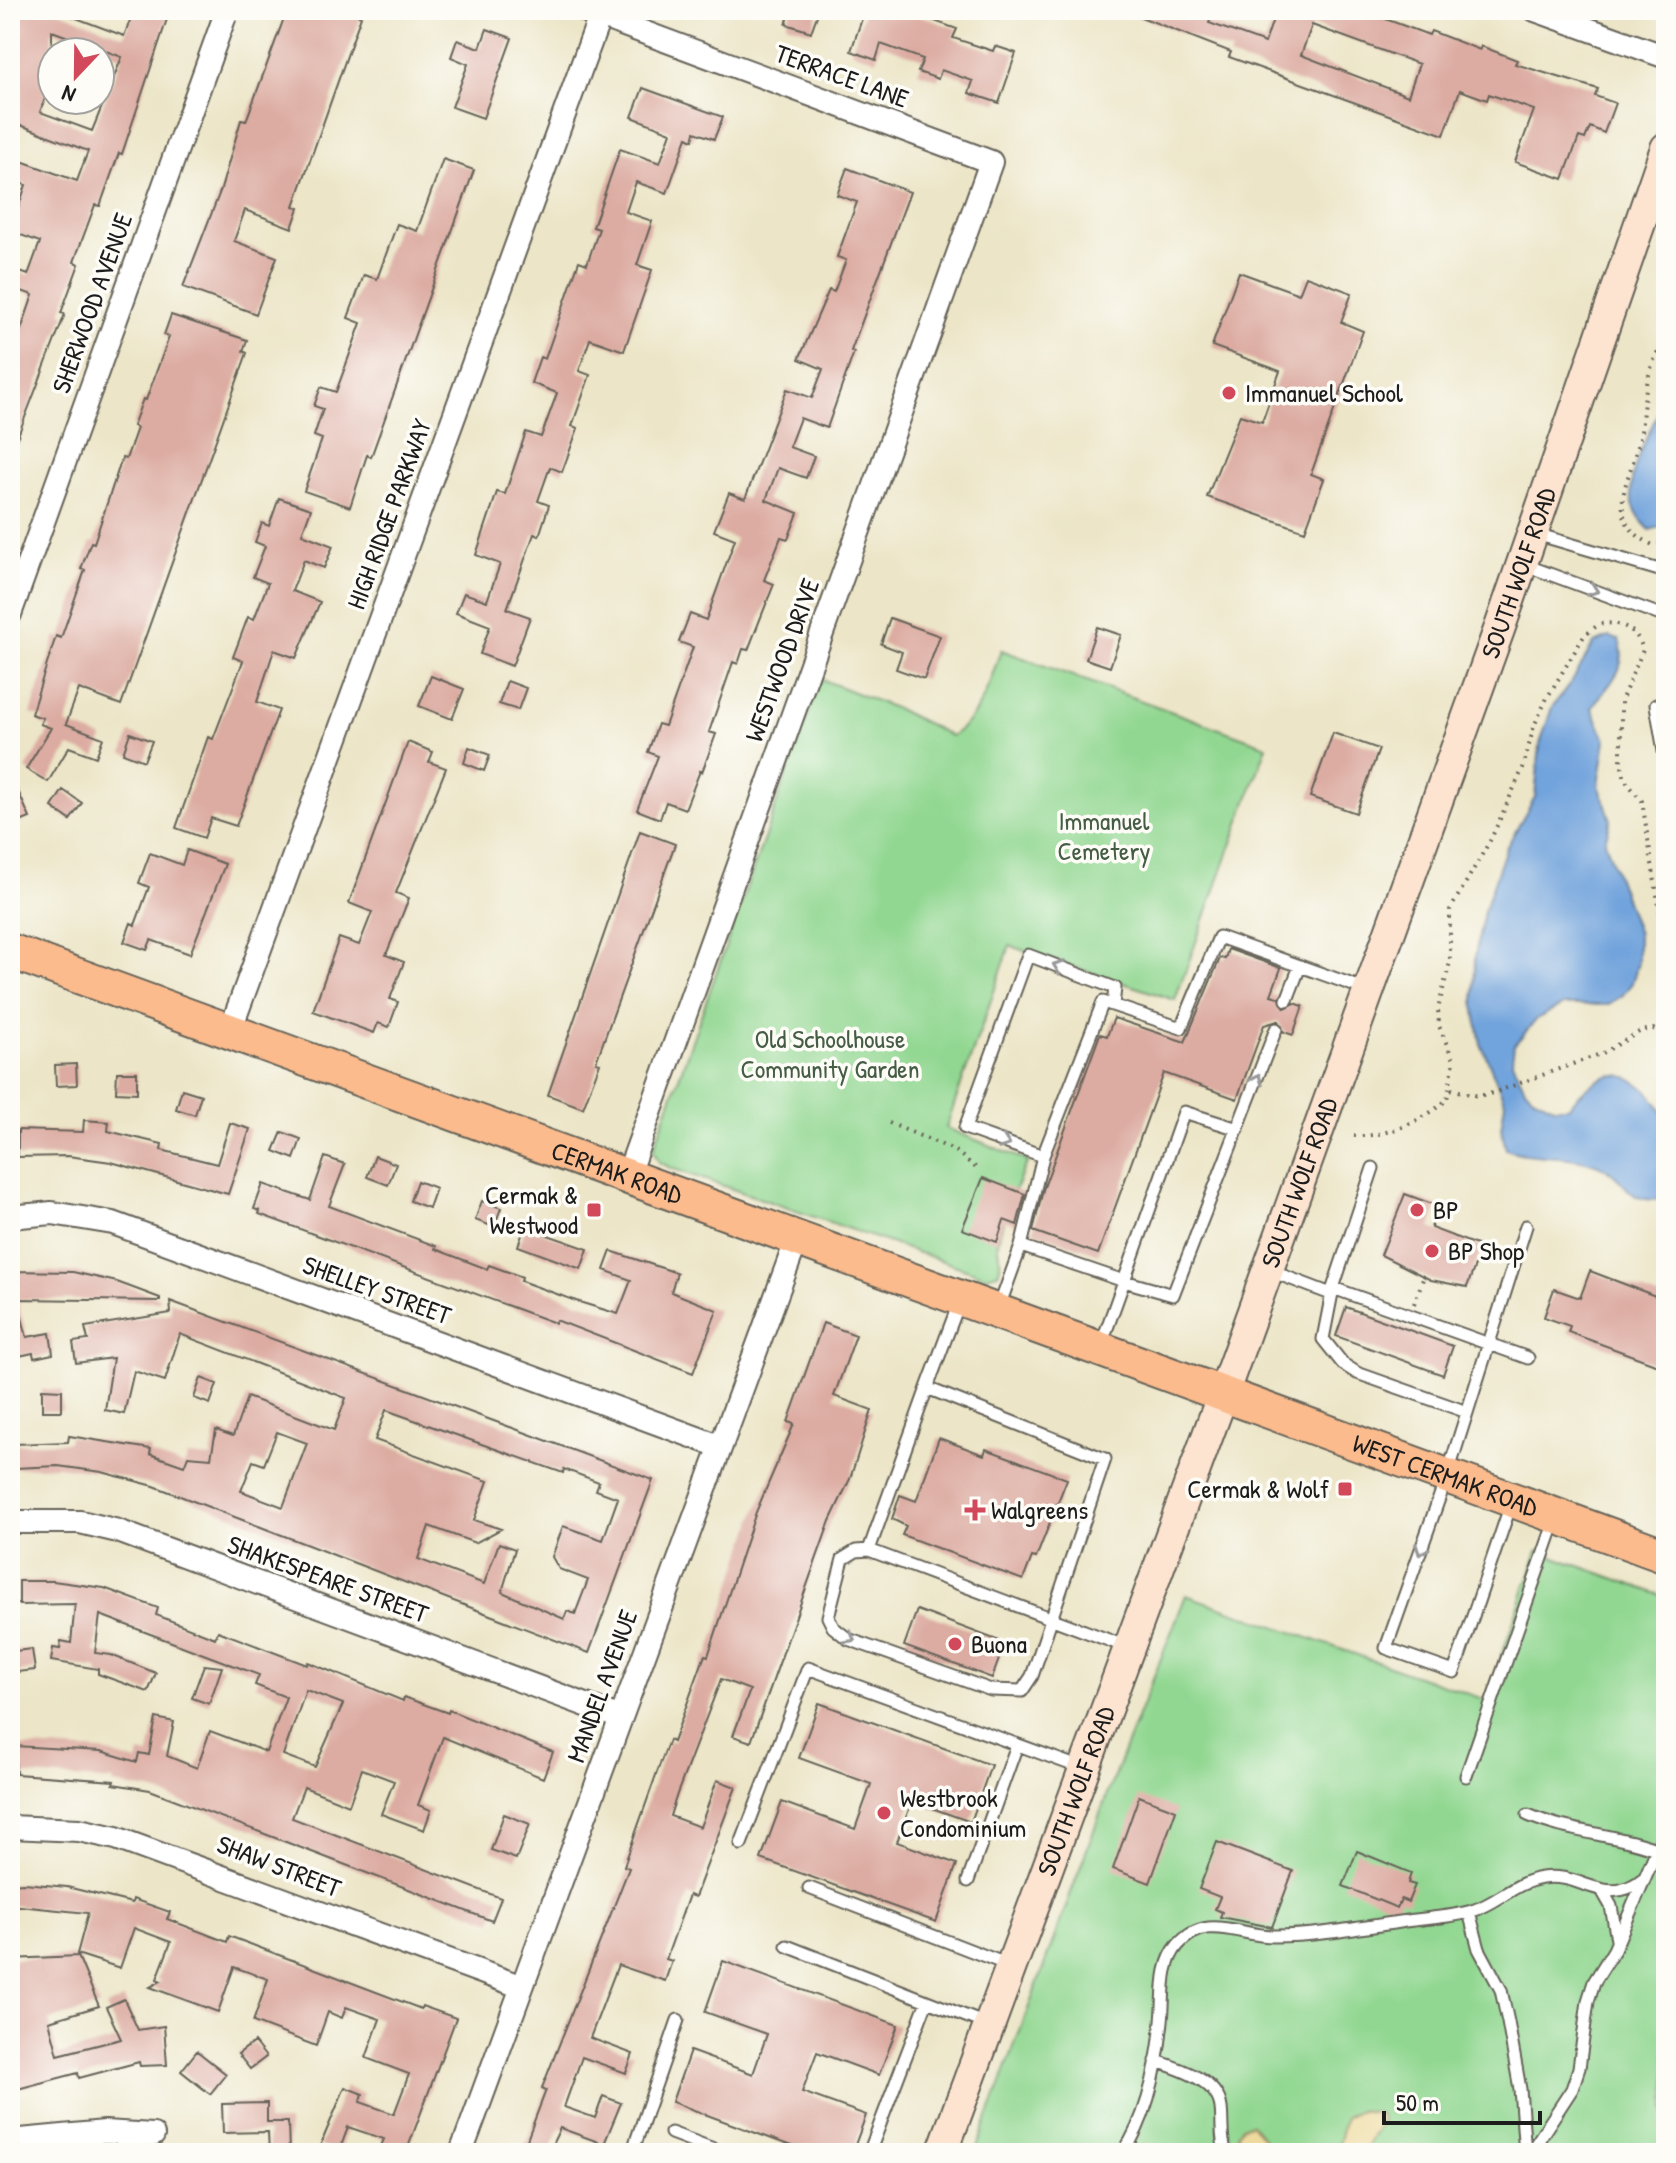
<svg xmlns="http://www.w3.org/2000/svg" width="1676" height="2163" font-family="'Patrick Hand',sans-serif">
	<rect width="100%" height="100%" fill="#fdfcf7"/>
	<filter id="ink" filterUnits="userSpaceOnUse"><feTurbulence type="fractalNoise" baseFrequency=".0125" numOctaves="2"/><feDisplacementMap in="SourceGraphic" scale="16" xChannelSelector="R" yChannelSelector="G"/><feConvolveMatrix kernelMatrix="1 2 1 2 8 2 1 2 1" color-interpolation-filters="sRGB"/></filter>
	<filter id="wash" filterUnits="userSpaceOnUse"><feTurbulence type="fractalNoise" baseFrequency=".006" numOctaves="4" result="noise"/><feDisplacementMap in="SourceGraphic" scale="32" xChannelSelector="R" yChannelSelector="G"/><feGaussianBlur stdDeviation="1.8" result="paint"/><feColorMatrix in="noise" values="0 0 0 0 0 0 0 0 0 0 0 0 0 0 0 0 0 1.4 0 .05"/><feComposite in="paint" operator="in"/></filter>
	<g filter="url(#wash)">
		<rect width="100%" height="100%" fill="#ece5c7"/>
		<path fill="#91d791" stroke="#567a56" stroke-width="2" d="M1001 650 1267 746 1175 1000 1010 946 946 1128 1028 1161C1016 1186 1004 1214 998 1241 996 1253 1004 1260 998 1273L986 1276 671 1168 659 1162 653 1150 821 679 899 710 951 736C982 717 989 682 1001 650Z
			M1538 1551 1666 1597V2153H975L1108 1792 1186 1595 1486 1700Z"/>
		<path fill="#eeda9e" stroke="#857b5d" stroke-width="2" d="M1359 2110 1379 2113 1382 2120 1362 2153H1336L1345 2117Z
			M1251 2124 1276 2153H1244L1237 2134 1242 2126Z"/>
		<path fill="#71a3dc" stroke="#46607c" stroke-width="2" d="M1666 391V525L1650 530C1605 490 1653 437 1666 391Z
			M1609 637 1619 640C1630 670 1607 685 1592 708L1606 740 1599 785 1611 820 1605 841 1638 934V963L1632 983 1622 996 1607 1005H1564L1538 1018 1514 1045 1512 1062 1525 1088 1535 1098 1554 1107H1568C1579 1095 1592 1081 1608 1076 1632 1069 1662 1101 1666 1123 1670 1146 1666 1174 1666 1198 1624 1207 1631 1179 1598 1165 1569 1153 1535 1160 1506 1149L1501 1128 1505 1102 1481 1044 1474 1006 1475 955 1484 911 1506 848 1535 797 1540 744 1552 707 1573 680 1594 643Z"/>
		<g id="blocks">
			<path fill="#dcaba1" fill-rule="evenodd" d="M10 10H55L124 36 134 10H170L122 154 119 153 100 206 95 205 74 262 79 264 61 313 65 314 12 451 10 349 14 350 33 295 10 287V268L28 275 40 242 10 231 26 185 10 179V157L77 181 88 151 10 121ZM52 31 122 57 92 131 40 112 52 79Z
				M287 10H345L361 16 294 206 299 208 292 228 245 210 234 241 277 257 256 314 183 287 221 189 241 120 246 121Z
				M791 10H819L811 32 786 24Z
				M865 10H904L957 29 953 38 993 51 995 46 1016 53 999 103 969 93 973 81 941 70 938 79 918 72 923 59 881 44 876 60 851 51Z
				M1123 10H1189L1211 18 1209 23 1265 43 1276 10H1361L1429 35 1431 31 1480 50 1481 46 1517 60 1515 64 1598 89 1595 96 1615 103 1604 133 1590 127 1585 139 1579 137 1563 179 1515 162 1534 110 1489 94 1487 100 1460 90 1444 135 1229 57 1231 52ZM1312 25 1419 64 1408 96 1301 55Z
				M487 29 512 38 483 118 452 107 468 64 451 57 457 40 480 48Z
				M643 88 723 117 714 139 695 132 693 140 687 137 667 193 636 182 626 212 652 221 637 265 652 270 624 351 590 339 579 371 590 375 572 426 578 428 562 472 550 467 538 501 549 505 539 536 534 534 507 609 530 617 512 666 480 654 490 626 456 613 464 593 487 601 500 564 476 555 497 492 505 494 526 432 541 437 557 393 531 383 540 357 545 359 579 261 587 264 599 229 593 227 620 149 660 163 671 132 632 117Z
				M443 159 474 170 371 457 367 455 350 507 304 491 322 439 314 436 323 409 314 406 321 387 336 392 361 323 348 318 364 275 377 279 397 224 417 231Z
				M847 168 910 192 851 351 854 352 827 428 800 418 789 447 814 456 806 478 778 468 766 500 798 513 788 539 781 537 764 580 774 584 748 650 743 649 738 664 733 662 709 732 716 734 702 772 700 771 685 809 666 802 660 819 637 810 658 756 648 752 658 724 665 726 693 647 679 642 690 614 706 620 735 539 714 531 729 493 745 499 787 389 812 398 823 369 799 359 829 290 834 292 846 260 837 257 857 202 837 195Z
				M1239 272 1299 294 1306 276 1352 293 1341 322 1363 331 1311 474 1324 479 1305 531 1207 497 1240 415 1262 422 1280 371 1212 346Z
				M171 315 247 340 243 351 247 353 121 705 79 689 66 724 103 738 96 757 69 747 48 782 26 769 51 728 40 724 43 718 31 714 56 636 61 638 85 570 81 569 91 542 94 543 122 458 126 459 137 428 133 426 143 399 146 400 169 337 164 335Z
				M279 498 311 509 302 534 333 546 324 568 304 560 292 591 320 602 296 658 274 650 257 702 279 710 236 826 211 818 204 838 176 828 208 737 213 739 243 661 233 657 248 617 254 619 268 583 253 577 265 546 255 542 262 523 269 526Z
				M890 618 940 636 924 679 896 669 902 652 881 644Z
				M1097 627 1121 635 1110 667 1086 659Z
				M431 676 464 689 452 719 419 706Z
				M507 681 526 688 518 710 499 704Z
				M130 733 152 741 144 761 123 753Z
				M1333 733 1379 749 1356 813 1310 797Z
				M408 742 433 752 429 762 446 768 396 893 409 898 386 955 404 962 390 999 398 1002 389 1027 378 1023 374 1033 313 1011 339 938 359 945 372 912 349 903Z
				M469 747 490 755 484 771 464 763Z
				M10 773 30 818 10 826Z
				M63 790 82 803 70 820 52 807Z
				M640 831 675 844 596 1062 600 1063 583 1108 548 1095Z
				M187 850 225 864 190 954 151 940 147 950 124 942 131 923 135 925 149 887 139 883 150 853 182 865Z
				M1228 949 1281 968 1271 995 1279 997 1285 1008 1295 1003 1303 1006 1293 1035 1284 1032 1278 1021 1264 1025 1237 1099 1164 1073 1098 1254 1033 1231 1043 1190 1100 1034 1107 1036 1114 1018 1185 1042 1220 958 1225 959Z
				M76 1064 77 1085 56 1086 55 1065Z
				M117 1072H137V1093L116 1092Z
				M182 1089 201 1095 195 1115 176 1109Z
				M84 1120 109 1122 108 1131 162 1144 161 1150 217 1164 230 1123 250 1129 228 1194 111 1162 68 1156 18 1157V1130L83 1132Z
				M282 1132 301 1139 294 1159 274 1151Z
				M375 1156 396 1164 388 1185 367 1177Z
				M325 1157 345 1164 329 1206 436 1246 435 1249 487 1269 489 1265 522 1277 521 1281 576 1301 618 1314 631 1280 604 1270 611 1251 677 1273 671 1292 717 1310 693 1373 556 1320 555 1323 259 1214 260 1211 254 1209 263 1184 310 1200Z
				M983 1178 1025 1194 1017 1225 1004 1220 997 1242 962 1229Z
				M417 1181 436 1188 429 1208 410 1201Z
				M1405 1194 1438 1206 1431 1228 1482 1247 1467 1287 1431 1280 1381 1255Z
				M482 1201 501 1208 494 1227 475 1220Z
				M525 1227 588 1249 581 1269 518 1246Z
				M10 1271 73 1272 117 1282 160 1298V1301L17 1299 27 1337 50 1333 53 1354 34 1358 33 1353 10 1358Z
				M1590 1271 1666 1300V1368L1568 1332 1570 1326 1544 1317 1554 1289 1580 1298Z
				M170 1301 653 1480 589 1653 154 1486 102 1472 58 1466 15 1468 14 1444 68 1442 69 1436 151 1449 150 1454 184 1466 188 1456 211 1458 216 1430 233 1436 247 1397 334 1430 346 1398 180 1334 165 1381 134 1371 124 1414 105 1410 113 1358 76 1363 73 1342 88 1340 85 1327 171 1313ZM386 1410 563 1473 564 1469 599 1482 596 1490 618 1498 603 1540 563 1526 552 1557 559 1569 588 1580 575 1614 567 1611 564 1619 502 1592 515 1549 499 1543 484 1584 418 1559 429 1526 475 1543 501 1529 474 1520 488 1481 375 1440ZM277 1432 307 1443 283 1507 241 1491 253 1461 264 1465Z
				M1346 1307 1453 1346 1443 1375 1336 1336Z
				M823 1323 856 1335 834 1396 872 1410 850 1479 830 1521 751 1742 733 1736 750 1690 721 1679 677 1794 670 1816 700 1827 717 1780 736 1787 695 1897 689 1895 666 1959 672 1961 665 1981 618 1965 590 2038 633 2054 626 2073 582 2057 564 2107 595 2118 603 2096 621 2103 604 2144 560 2128 548 2153H522L546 2090 542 2088 629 1868 624 1866 656 1775 669 1740 673 1742 705 1655 708 1656 756 1512 794 1424 788 1422Z
				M201 1378 217 1384 210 1404 194 1398Z
				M42 1389 62 1390V1411H42Z
				M939 1438 984 1455 986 1449 1067 1479 1036 1558 1032 1557 1023 1580 902 1535 906 1526 892 1519 900 1495 916 1501Z
				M19 1581H53L104 1588 158 1608 156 1615 215 1638 218 1631 307 1665 308 1662 403 1701 404 1697 448 1713 449 1710 553 1752 543 1778 443 1737 418 1805 431 1810 424 1830 381 1814 394 1781 362 1769 349 1805 304 1787 292 1818 501 1898 492 1921 150 1790 113 1784 114 1781 16 1774 15 1746 101 1751 137 1762 139 1753 149 1755 156 1718 174 1722 167 1756 197 1768 210 1731 266 1752 286 1697 255 1685 259 1675 100 1615 95 1653 111 1655 156 1673 148 1692 98 1674V1669L51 1661 53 1648 60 1649 61 1641 71 1643 75 1604 19 1605ZM306 1690 343 1704 315 1767 283 1755Z
				M917 1610 1005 1643 992 1678 904 1646Z
				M32 1649 35 1670 17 1672 15 1651Z
				M204 1665 222 1667 209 1704 192 1698Z
				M819 1703 991 1765 971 1822 912 1801 897 1842 957 1864 936 1922 761 1859 782 1802 855 1829 871 1784 799 1758Z
				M1139 1796 1176 1810 1150 1883 1113 1869Z
				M504 1814 530 1824 516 1859 491 1850Z
				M1217 1842 1293 1871 1272 1927 1220 1917 1222 1912 1215 1909 1220 1897 1199 1889Z
				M1357 1851 1411 1873 1408 1883 1415 1885 1408 1902 1401 1899 1397 1908 1343 1886Z
				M24 1883 67 1887 132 1903 133 1899 170 1912 167 1919 227 1942 229 1936 421 2009 422 2006 456 2018 406 2153H378L384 2139 348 2127 339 2152 320 2146 345 2087 363 2094 360 2102 394 2114 409 2074 366 2058 380 2019 346 2007 342 2018 328 2012 316 2046 253 2022 268 1979 234 1967 218 2012 150 1987 161 1981 157 1979 171 1942 134 1928 120 1968 77 1954 88 1913 10 1905V1884Z
				M78 1956 99 2006 49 2021 58 2055 121 2039 106 2007 124 1999 138 2030 164 2026 167 2065 140 2066 139 2062 79 2078 78 2073 10 2091V1959Z
				M723 1961 898 2025 879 2075 817 2052 802 2092 866 2115 852 2153H810L672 2102 690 2051 753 2074 767 2034 705 2012Z
				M254 2042 266 2057 250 2069 238 2054Z
				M197 2051 226 2074 210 2094 181 2071Z
				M267 2103V2122H288L289 2153H269L268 2132 223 2133 222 2104Z"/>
		</g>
	</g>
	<g filter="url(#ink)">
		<use href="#blocks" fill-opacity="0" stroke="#656258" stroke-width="2"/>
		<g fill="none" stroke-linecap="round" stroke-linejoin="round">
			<g stroke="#656258" stroke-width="15">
				<path id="lane" d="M1536 534 1666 572
					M1525 565 1666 617
					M1666 708 1656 705 1666 763
					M1287 1000 1300 966
					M1238 1129 1184 1112 1124 1281 1173 1295 1276 1029
					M1043 1156 965 1128 1028 955 1115 988 1113 1005
					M1373 1168 1333 1288 1528 1358
					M1021 1246 1043 1156 1103 1002 1181 1028 1219 937 1367 990
					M1268 1270 1331 1294
					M1333 1288 1323 1339 1343 1364 1357 1373 1467 1412
					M999 1307 1021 1246 1124 1281 1101 1345
					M927 1388 959 1303
					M1511 1504 1454 1672 1386 1648 1447 1476 1526 1226
					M869 1550 927 1388 1105 1459 1032 1676 1022 1691 991 1690 848 1639 833 1627 828 1617 843 1559 856 1551 869 1550 1127 1647
					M1466 1776 1555 1521
					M1528 1815C1572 1834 1621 1834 1666 1853
					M741 1844 808 1668 1084 1769
					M968 1881 1017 1745
					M809 1888 1011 1966
					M1603 1892 1611 1906 1617 1940
					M1469 1912 1479 1949 1501 1990 1508 2022 1520 2089 1525 2153
					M787 1946 927 2001 869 2153
					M927 2001 986 2024
					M1156 2061C1178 2068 1218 2080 1221 2108 1223 2123 1220 2139 1226 2153
					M671 2133 724 2153
					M632 2153 678 2020
					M1123 2153C1148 2117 1158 2063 1162 2021 1165 1995 1160 1966 1178 1945 1207 1912 1238 1936 1274 1936 1316 1936 1358 1928 1400 1922 1423 1918 1449 1918 1472 1911 1498 1903 1515 1882 1542 1878 1582 1871 1605 1910 1644 1878
					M1530 2153 1572 2089 1579 2068 1588 2001 1594 1982 1614 1950 1666 1828"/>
			</g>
			<g stroke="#656258" stroke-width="26">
				<path id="street" d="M584 10 991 162 627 1177
					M1535 10 1666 57
					M10 614 227 10
					M230 1031 600 16
					M10 1217 52 1213 113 1223 719 1446
					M10 1522H80L118 1531 621 1718
					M10 1827 79 1830 116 1838 522 1987
					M10 2141 105 2132 153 2135
					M461 2153 797 1239"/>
			</g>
			<g stroke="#656258" stroke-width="34">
				<g id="secondary">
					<path id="s1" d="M942 2153 1223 1394 1500 627 1666 148"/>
				</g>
			</g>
			<g stroke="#656258" stroke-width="38">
				<g id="primary">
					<path id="s2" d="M10 951 1666 1556"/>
				</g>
			</g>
			<path stroke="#656258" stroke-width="4" stroke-dasharray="2 6" stroke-linecap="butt" d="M1666 338C1646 366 1644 399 1641 432 1636 472 1596 518 1653 545L1666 543
				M1666 997V1014
				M1451 1089 1478 1096 1493 1093 1603 1053 1641 1031 1653 1029 1666 1034
				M889 1123 954 1150 980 1171
				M1354 1136C1383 1138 1427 1120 1447 1099L1454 1061 1439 1026 1438 1009 1450 962V910L1491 839 1523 768 1534 726 1547 698 1584 636 1599 624C1620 621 1637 628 1643 650L1621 701V762L1625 780 1642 801 1666 951
				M1414 1304 1423 1279"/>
			<use href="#lane" stroke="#fff" stroke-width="11"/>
			<use href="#street" stroke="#fff" stroke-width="22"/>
			<use href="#secondary" stroke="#fde4d1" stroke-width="30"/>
			<use href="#primary" stroke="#fbbb8d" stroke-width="34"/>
		</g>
		<defs><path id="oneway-chevron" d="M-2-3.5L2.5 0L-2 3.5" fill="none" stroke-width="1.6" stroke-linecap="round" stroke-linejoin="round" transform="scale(2)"/></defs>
		<g stroke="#999">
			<use href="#oneway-chevron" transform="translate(1593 590) rotate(20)"/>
			<use href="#oneway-chevron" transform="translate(1058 966) rotate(-159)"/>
			<use href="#oneway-chevron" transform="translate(1257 1079) rotate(-69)"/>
			<use href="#oneway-chevron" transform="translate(1005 1143) rotate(20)"/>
			<use href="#oneway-chevron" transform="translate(1421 1550) rotate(110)"/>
			<use href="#oneway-chevron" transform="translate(850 1638) rotate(29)"/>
		</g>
	</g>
	<g fill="#d1495b" stroke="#fdfcf7" stroke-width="3">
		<circle cx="1229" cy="393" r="8"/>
		<rect x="586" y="1202" width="16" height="16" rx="4"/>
		<circle cx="1417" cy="1210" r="8"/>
		<circle cx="1432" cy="1251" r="8"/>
		<rect x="1337" y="1481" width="16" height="16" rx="4"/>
		<path d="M971 1498h8v8h8v8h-8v8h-8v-8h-8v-8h8z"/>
		<circle cx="955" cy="1644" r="8"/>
		<circle cx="884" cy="1813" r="8"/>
	</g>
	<g text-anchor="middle" stroke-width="7" stroke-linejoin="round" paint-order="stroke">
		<g font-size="26" fill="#1c1c1c" stroke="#fdfcf7">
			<text transform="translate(842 76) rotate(20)" y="9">TERRACE LANE</text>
			<text transform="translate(92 303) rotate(-70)" y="9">SHERWOOD AVENUE</text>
			<text transform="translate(389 514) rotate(-70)" y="9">HIGH RIDGE PARKWAY</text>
			<text dy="9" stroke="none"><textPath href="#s1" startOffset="1682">SOUTH WOLF ROAD</textPath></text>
			<text transform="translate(782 660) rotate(-70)" y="9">WESTWOOD DRIVE</text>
			<text dy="9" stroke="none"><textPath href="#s2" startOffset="646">CERMAK ROAD</textPath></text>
			<text dy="9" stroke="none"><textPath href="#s1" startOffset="1034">SOUTH WOLF ROAD</textPath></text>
			<text transform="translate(377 1290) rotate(20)" y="9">SHELLEY STREET</text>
			<text dy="9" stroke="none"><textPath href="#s2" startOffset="1528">WEST CERMAK ROAD</textPath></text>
			<text transform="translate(328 1579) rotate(20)" y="9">SHAKESPEARE STREET</text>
			<text transform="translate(602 1686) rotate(-70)" y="9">MANDEL AVENUE</text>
			<text dy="9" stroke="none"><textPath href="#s1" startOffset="386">SOUTH WOLF ROAD</textPath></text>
			<text transform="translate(279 1866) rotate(21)" y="9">SHAW STREET</text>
		</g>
		<g font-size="26" fill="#1c1c1c" stroke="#fdfcf7" text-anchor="start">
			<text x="1245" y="402">Immanuel School</text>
			<text x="578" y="1204" text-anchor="end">Cermak &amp;<tspan x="578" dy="30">Westwood</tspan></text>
			<text x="1433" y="1219">BP</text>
			<text x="1448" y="1260">BP Shop</text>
			<text x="1329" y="1498" text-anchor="end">Cermak &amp; Wolf</text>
			<text x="991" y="1519">Walgreens</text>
			<text x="971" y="1653">Buona</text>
			<text x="900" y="1807">Westbrook<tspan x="900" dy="30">Condominium</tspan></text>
		</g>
		<g font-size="26" fill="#455d45" stroke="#fdfcf7">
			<text x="1104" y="830">Immanuel<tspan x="1104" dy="30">Cemetery</tspan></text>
			<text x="830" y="1048">Old Schoolhouse<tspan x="830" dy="30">Community Garden</tspan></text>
		</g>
	</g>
	<rect width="1676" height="2163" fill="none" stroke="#fdfcf7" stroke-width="40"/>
	<g transform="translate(76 76) rotate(202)"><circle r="38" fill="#fdfcf7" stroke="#a3a29f" stroke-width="2"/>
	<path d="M0-6L14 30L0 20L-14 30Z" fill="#d1495b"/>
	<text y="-12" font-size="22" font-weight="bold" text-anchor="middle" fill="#1c1c1c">N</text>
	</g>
	<path d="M1384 2111v12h156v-12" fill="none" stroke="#1c1c1c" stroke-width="4"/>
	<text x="1396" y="2111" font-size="24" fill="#1c1c1c" stroke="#fdfcf7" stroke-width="6" paint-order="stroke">50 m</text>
</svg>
